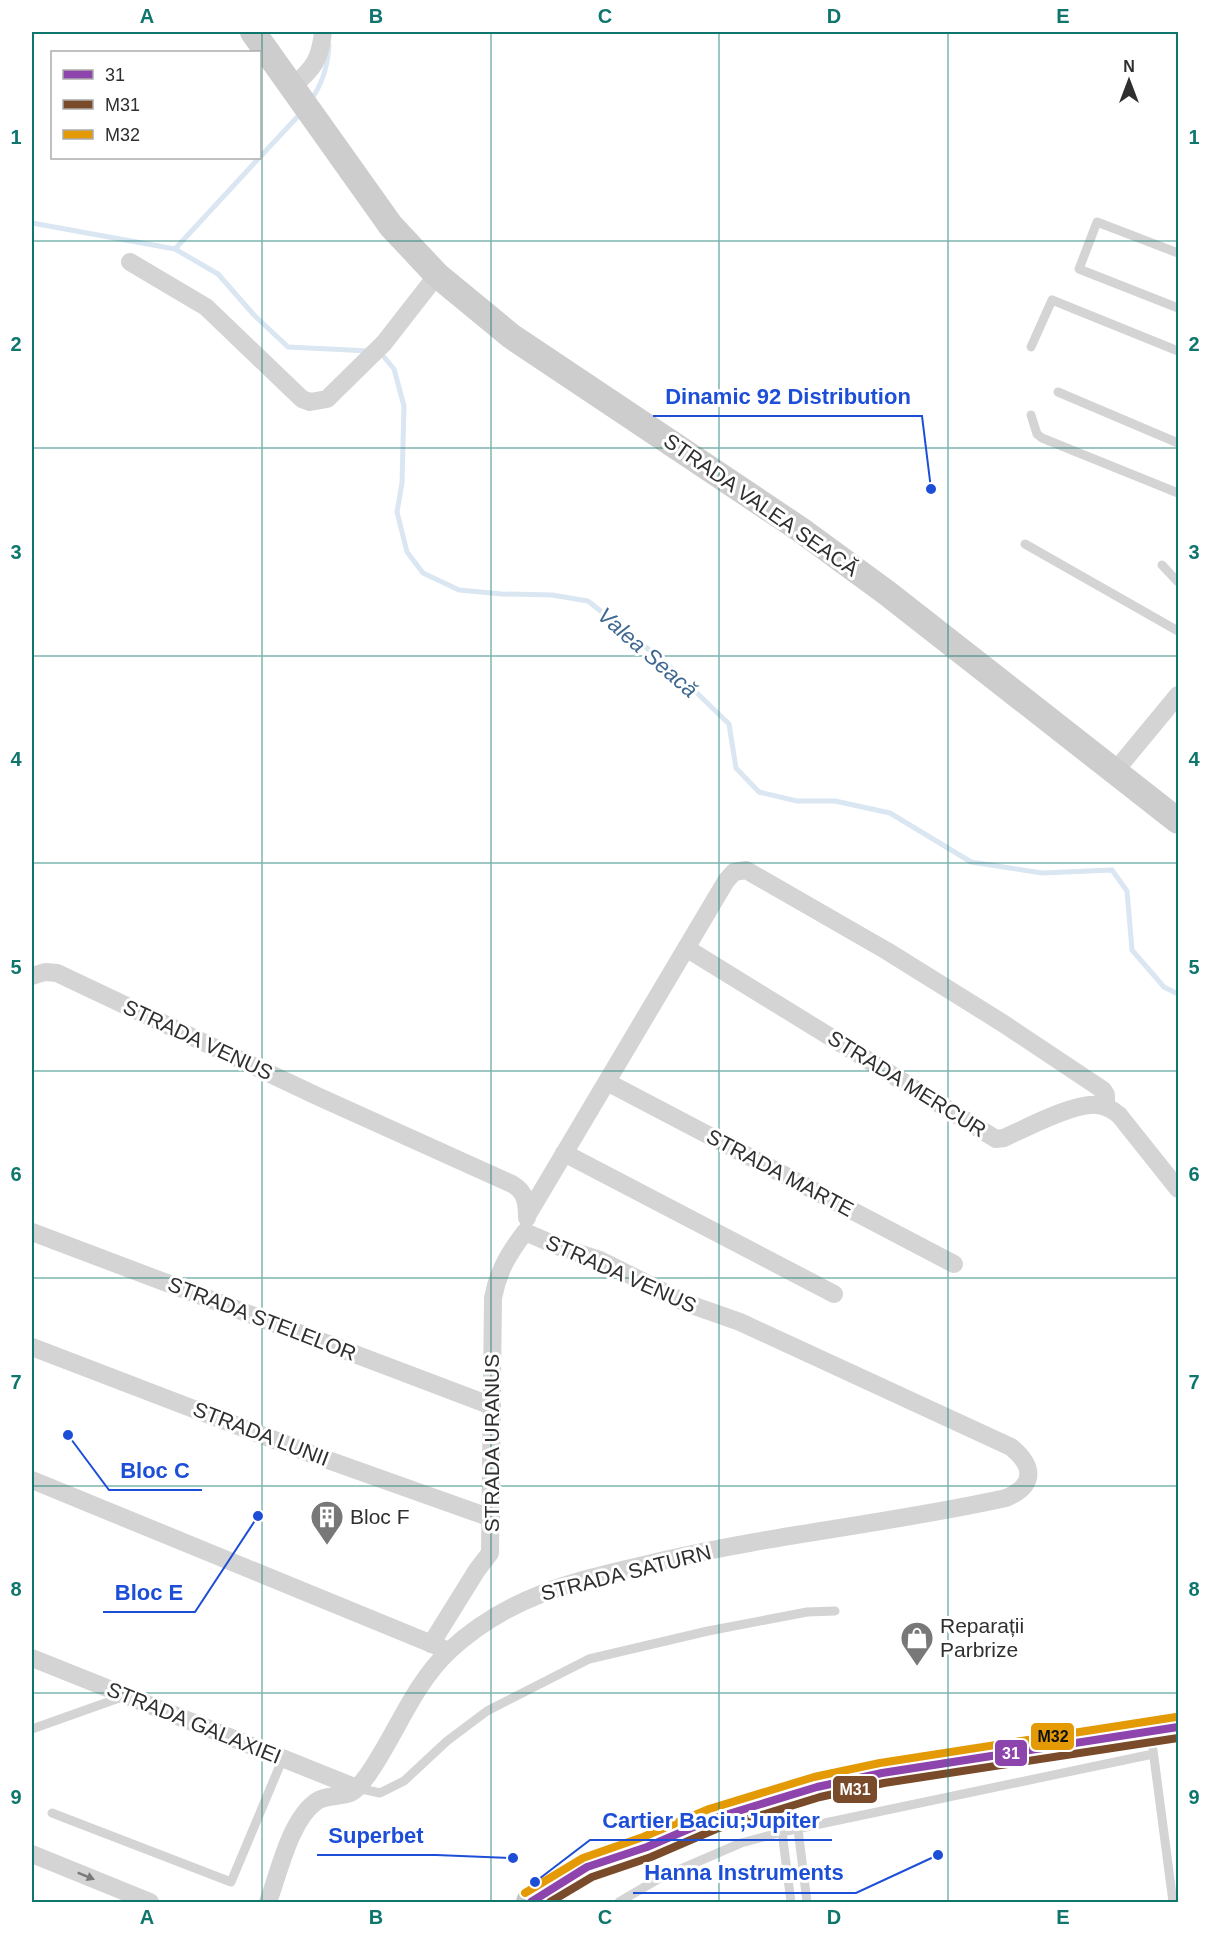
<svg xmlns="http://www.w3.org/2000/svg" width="1210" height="1934" font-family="Arial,sans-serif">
	<rect width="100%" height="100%" fill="#fff"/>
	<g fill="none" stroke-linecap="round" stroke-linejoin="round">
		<path stroke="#dae6f1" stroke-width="5" d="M310 101C322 85 328 65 329 45
			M260 157 301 113
			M32 223 175 249 218 274 254 315 288 347 370 351
			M175 249 259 158
			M379 351 394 369 404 406 402 483 397 512 407 552 423 573 459 590 502 594 552 595 588 601 667 664 729 724 736 768 759 792 797 801H835L890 813 971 862 1042 873 1112 870 1127 891 1132 950 1164 987 1178 994"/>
		<path stroke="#d4d4d4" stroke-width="9" d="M1178 253 1097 222 1079 269 1178 308
			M1031 347 1052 300 1178 351
			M1058 392 1178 443
			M1031 415 1037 434 1042 438 1178 493
			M1025 544 1178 631
			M1162 565 1178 582
			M32 1729 122 1697
			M1153 1750 1173 1902
			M357 1788 380 1793 404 1781 447 1741 487 1711 589 1659 708 1631 807 1612 835 1611
			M52 1813 231 1882 283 1758
			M798 1829 807 1902
			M782 1832 791 1902
			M619 1902 660 1878 741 1843 782 1832 1153 1754"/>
		<path stroke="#d4d4d4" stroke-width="18" d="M292 87C314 68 320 60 323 32
			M130 262 206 307 302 399 310 402 327 399 384 343 437 275
			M1116 770 1178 695
			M686 948 996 1139 1004 1138C1026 1128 1075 1102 1098 1105 1106 1106 1113 1110 1119 1115L1178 1189
			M32 976 45 972 57 973 317 1096 512 1184C526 1192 527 1203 527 1218
			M607 1082 954 1264
			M564 1153 834 1294
			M527 1216 726 881 734 872 746 870 887 951 1004 1024 1103 1090 1106 1095V1107
			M32 1232 492 1406
			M32 1347 314 1455 491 1518
			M32 1480 449 1651
			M431 1644 477 1570 490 1553 493 1298C498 1271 509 1253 525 1232
			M32 1658 357 1788
			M32 1854 150 1902
			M268 1902C279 1873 290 1819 317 1801 327 1795 337 1797 347 1794 356 1792 362 1782 367 1776 396 1735 412 1686 449 1651 512 1592 584 1579 665 1560 777 1534 893 1523 1006 1498 1036 1485 1034 1466 1011 1447L740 1322 686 1303 600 1260 560 1247 525 1232"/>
		<path stroke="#cdcdcd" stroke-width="26" d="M253 32 391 226 437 275 511 336 801 530 887 593 1178 821"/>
		<path stroke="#c7c7c7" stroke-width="30" d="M531 1902 587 1867 647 1847 712 1819 817 1787 882 1773 1178 1727"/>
		<g stroke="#fff" stroke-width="12">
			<path id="bus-1" d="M531 1902 587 1867 647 1847 712 1819 817 1787 882 1773 1178 1727"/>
		</g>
		<g stroke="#fff" stroke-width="12">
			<path id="bus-2" d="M550 1902 592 1877 651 1857 716 1829 820 1797 884 1783 1178 1738"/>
		</g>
		<g stroke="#fff" stroke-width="12">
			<path id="bus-3" d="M525 1893 583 1858 643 1837 709 1809 814 1777 880 1763 1176 1717"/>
		</g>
		<use href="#bus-1" stroke="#8e44ad" stroke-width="8"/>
		<use href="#bus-2" stroke="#7a4b2a" stroke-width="8"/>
		<use href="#bus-3" stroke="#e39a05" stroke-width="8"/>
	</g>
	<defs><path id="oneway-solid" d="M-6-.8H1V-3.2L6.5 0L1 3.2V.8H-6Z" transform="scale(1.5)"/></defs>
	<use fill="#797979" href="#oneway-solid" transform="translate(86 1876) rotate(22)"/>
	<path fill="none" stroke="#0f766e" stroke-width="1.5" stroke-opacity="0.55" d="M262 32V1902M491 32V1902M719 32V1902M948 32V1902M32 241H1178M32 448H1178M32 656H1178M32 863H1178M32 1071H1178M32 1278H1178M32 1486H1178M32 1693H1178"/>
	<defs>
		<g id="building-pin" transform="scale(1.725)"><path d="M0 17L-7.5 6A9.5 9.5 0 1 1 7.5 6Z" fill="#787878" stroke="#fff"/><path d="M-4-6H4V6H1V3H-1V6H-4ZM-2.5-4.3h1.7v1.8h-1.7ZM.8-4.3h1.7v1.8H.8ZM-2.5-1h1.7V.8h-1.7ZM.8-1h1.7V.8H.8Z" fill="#fff"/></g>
		<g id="shop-pin" transform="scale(1.725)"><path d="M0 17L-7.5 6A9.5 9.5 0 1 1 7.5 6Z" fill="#787878" stroke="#fff"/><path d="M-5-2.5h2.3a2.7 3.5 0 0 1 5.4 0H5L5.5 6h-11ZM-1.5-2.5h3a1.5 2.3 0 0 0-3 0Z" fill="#fff"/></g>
	</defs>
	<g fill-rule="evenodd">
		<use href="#building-pin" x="327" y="1517"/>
		<use href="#shop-pin" x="917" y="1638"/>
	</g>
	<g text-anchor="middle" stroke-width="6" stroke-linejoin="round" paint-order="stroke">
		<g font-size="21" fill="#2f2f2f" stroke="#fff">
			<text transform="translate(761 505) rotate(35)" y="7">STRADA VALEA SEACĂ</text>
			<text transform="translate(198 1040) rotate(25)" y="7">STRADA VENUS</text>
			<text transform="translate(907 1084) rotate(32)" y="7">STRADA MERCUR</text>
			<text transform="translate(780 1173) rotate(28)" y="7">STRADA MARTE</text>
			<text transform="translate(621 1274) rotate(24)" y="7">STRADA VENUS</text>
			<text transform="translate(262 1319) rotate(21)" y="7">STRADA STELELOR</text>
			<text transform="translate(261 1434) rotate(21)" y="7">STRADA LUNII</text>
			<text transform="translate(492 1443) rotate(-90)" y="7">STRADA URANUS</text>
			<text transform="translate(626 1573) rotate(-14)" y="7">STRADA SATURN</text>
			<text transform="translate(194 1723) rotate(22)" y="7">STRADA GALAXIEI</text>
		</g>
		<g font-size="21" fill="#2f2f2f" stroke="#fff" text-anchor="start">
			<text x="350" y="1524">Bloc F</text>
			<text x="940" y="1633">Reparații<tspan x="940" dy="24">Parbrize</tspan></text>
		</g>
		<g font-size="22" font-style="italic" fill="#3e6790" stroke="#fff">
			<text transform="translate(648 652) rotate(41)" y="8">Valea Seacă</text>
		</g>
	</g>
	<path fill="none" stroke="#1d4ed8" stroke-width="2" d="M931 489L922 416H653M68 1435L109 1490H202M258 1516L195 1612H103M535 1882L590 1840H832M513 1858L436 1855H317M938 1855L856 1893H633"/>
	<g fill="#1d4ed8" stroke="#fff" stroke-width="2">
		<circle cx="931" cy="489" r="6"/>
		<circle cx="68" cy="1435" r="6"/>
		<circle cx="258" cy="1516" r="6"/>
		<circle cx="535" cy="1882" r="6"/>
		<circle cx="513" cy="1858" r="6"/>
		<circle cx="938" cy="1855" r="6"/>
	</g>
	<g font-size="22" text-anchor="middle" font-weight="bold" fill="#1d4ed8" stroke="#fff" stroke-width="6" stroke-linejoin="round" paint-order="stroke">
		<text x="788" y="404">Dinamic 92 Distribution</text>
		<text x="155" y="1478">Bloc C</text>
		<text x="149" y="1600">Bloc E</text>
		<text x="711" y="1828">Cartier Baciu;Jupiter</text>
		<text x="376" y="1843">Superbet</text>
		<text x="744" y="1880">Hanna Instruments</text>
	</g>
	<g stroke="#fff" stroke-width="2">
		<rect x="1030" y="1722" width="45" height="29" rx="6" fill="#e39a05"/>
		<rect x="994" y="1739" width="34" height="28" rx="6" fill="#8e44ad"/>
		<rect x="832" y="1775" width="46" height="29" rx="6" fill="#7a4b2a"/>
	</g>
	<g font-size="16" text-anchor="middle" font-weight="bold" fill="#fff">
		<text x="1011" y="1759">31</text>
		<text x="855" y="1795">M31</text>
	</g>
	<g font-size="16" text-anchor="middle" font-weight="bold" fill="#111">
		<text x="1053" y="1742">M32</text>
	</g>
	<rect width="1210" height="1934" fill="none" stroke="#ffffff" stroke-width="66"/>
	<rect x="51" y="51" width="210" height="108" fill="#ffffff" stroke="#acacac" stroke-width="1.5"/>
	<rect x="63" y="70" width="30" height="9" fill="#8e44ad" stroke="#acacac" stroke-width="1.5"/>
	<text x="105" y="81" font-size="18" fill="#2f2f2f">31</text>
	<rect x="63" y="100" width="30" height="9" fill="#7a4b2a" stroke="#acacac" stroke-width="1.5"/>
	<text x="105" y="111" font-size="18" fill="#2f2f2f">M31</text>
	<rect x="63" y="130" width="30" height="9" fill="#e39a05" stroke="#acacac" stroke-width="1.5"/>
	<text x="105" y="141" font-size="18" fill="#2f2f2f">M32</text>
	<g transform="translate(1129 81)" stroke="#ffffff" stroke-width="4.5" paint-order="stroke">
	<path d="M0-4.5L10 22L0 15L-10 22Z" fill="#2f2f2f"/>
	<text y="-9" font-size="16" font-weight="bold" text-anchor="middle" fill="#2f2f2f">N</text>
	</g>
	<rect x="33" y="33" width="1144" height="1868" fill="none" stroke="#0f766e" stroke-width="2"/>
	<g font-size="20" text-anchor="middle" font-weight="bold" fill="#0f766e">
		<text x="147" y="23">A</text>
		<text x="376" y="23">B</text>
		<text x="605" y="23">C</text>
		<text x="834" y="23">D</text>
		<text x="1063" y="23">E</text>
		<text x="16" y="144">1</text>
		<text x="1194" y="144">1</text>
		<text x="16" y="351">2</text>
		<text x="1194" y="351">2</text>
		<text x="16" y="559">3</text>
		<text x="1194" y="559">3</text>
		<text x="16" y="766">4</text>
		<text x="1194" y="766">4</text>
		<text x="16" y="974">5</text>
		<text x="1194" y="974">5</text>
		<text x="16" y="1181">6</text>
		<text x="1194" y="1181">6</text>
		<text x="16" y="1389">7</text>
		<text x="1194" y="1389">7</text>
		<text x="16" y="1596">8</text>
		<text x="1194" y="1596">8</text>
		<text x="16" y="1804">9</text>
		<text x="1194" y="1804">9</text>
		<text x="147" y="1924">A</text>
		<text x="376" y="1924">B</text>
		<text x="605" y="1924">C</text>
		<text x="834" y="1924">D</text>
		<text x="1063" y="1924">E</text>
	</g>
</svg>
